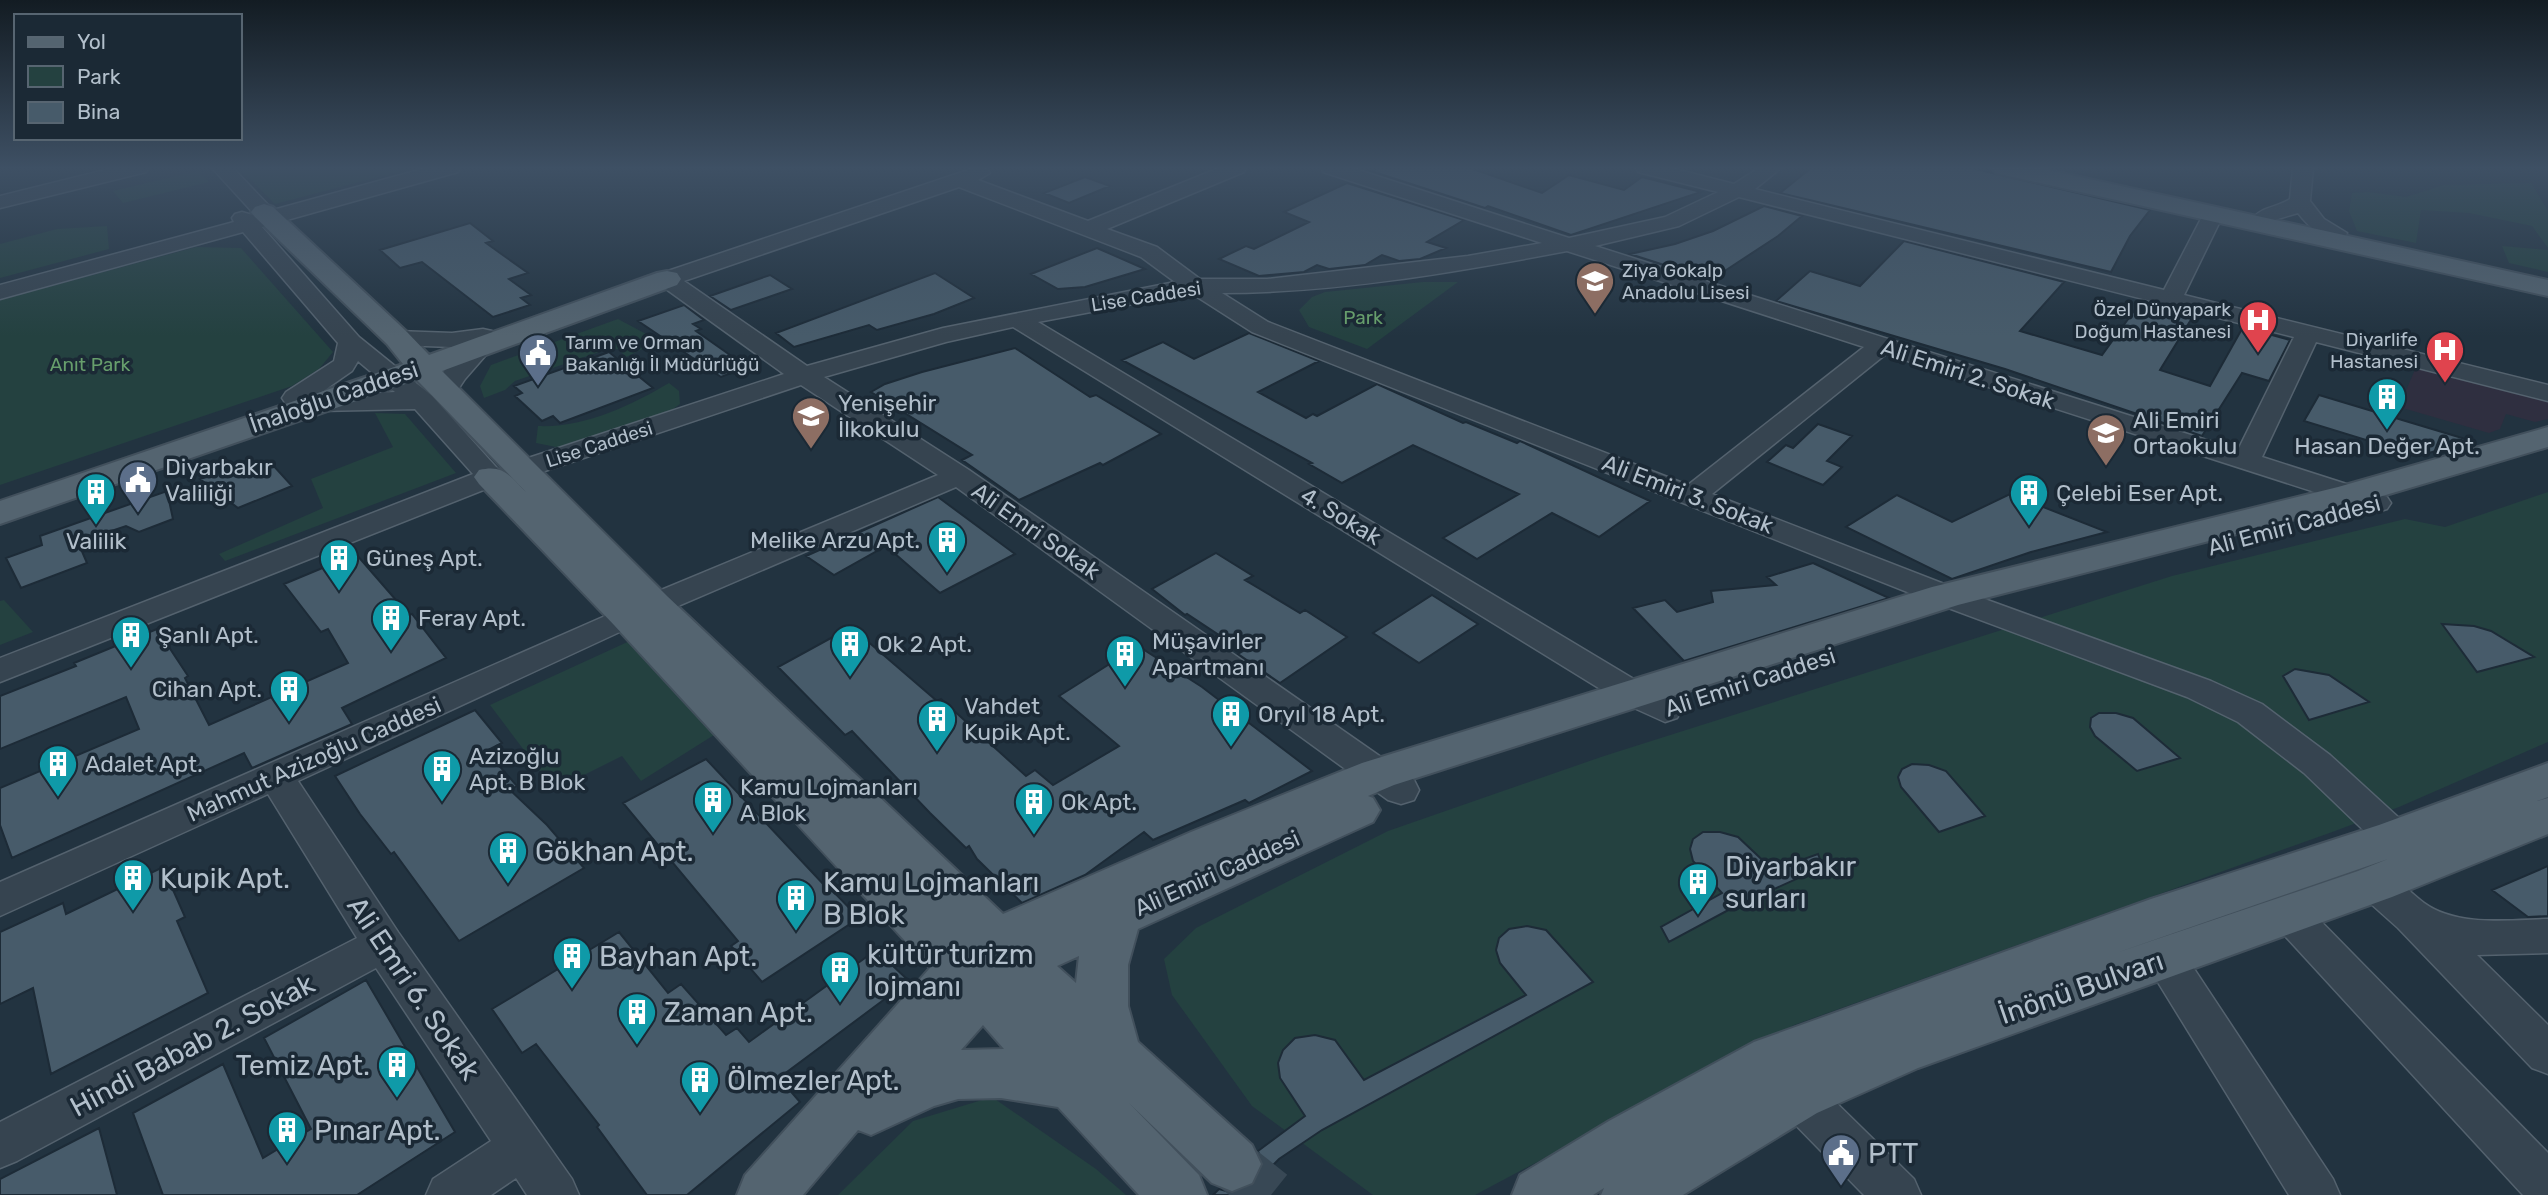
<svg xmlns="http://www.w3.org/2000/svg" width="2548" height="1195" font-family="Rubik,sans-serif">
	<rect width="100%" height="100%" fill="#223340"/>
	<path fill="#2f2f40" d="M2416 367 2548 402V419L2535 422 2506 414 2500 429 2489 433 2399 407Z"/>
	<path fill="#244140" d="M239 168H413L275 204Z
		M198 171 209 182 123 203 113 191Z
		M2531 183 2548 211V248L2532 226 2469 213 2421 210 2416 243 2357 231 2349 211 2352 193 2368 192 2406 197 2444 185Z
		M107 226 109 249 0 278V244L57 229Z
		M2502 246 2548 250V272L2509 263Z
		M196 247 241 248 333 352 319 369 292 386 0 485V300Z
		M1423 282H1458L1367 349 1309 327 1299 310 1312 297 1325 292Z
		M618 319 648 335 651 345 626 357 618 349 605 350 515 381 505 390 484 398 480 386 491 365Z
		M669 383 679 391 680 404 658 420 561 448 536 443 538 426C584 428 630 406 669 383Z
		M375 413 405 414 456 473 225 561 219 554 323 508 311 479 393 447Z
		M2548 492V742L2399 807 2335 831 1794 1025 1475 1195H1373L1252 1106 1172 995 1164 959 1196 928 1388 831 1604 756 2172 576 2405 519 2445 527Z
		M4 600 33 632 0 645V601Z
		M634 639 714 735 641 781 622 756 554 790 490 705Z
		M992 1097 1096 1169 1126 1195H838L913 1121Z"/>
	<path fill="#475b6a" stroke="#1d2b37" stroke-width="2" d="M1377 168H1470L1542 193 1569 175 1624 190 1642 177 1701 192 1571 235 1488 206 1485 208 1371 171Z
		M1811 168H1971L2150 210 2130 236 2111 272 1780 193Z
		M1085 177 1110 186 1069 203 1044 193Z
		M1347 183 1464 220 1427 242 1446 248 1420 259 1399 261 1382 255 1365 265 1329 269 1317 265 1304 272 1259 276 1219 259 1246 246 1254 249 1309 222 1284 212Z
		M1764 206 1802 216 1778 236 1711 280 1630 254 1675 244 1713 231Z
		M470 223 493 241 486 243 528 273 509 279 531 295 521 298 530 305 493 317 422 262 400 268 380 250Z
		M1904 241 2064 282 2020 331 2102 355 2139 304 2192 318 2160 370 2210 386 2243 327 2290 340 2269 381 2242 373 2202 436 2005 369 1776 301 1810 271 1860 286Z
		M1097 248 1145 269 1085 287 1058 289 1031 274Z
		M935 273 974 298 934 314 877 330 869 325 794 347 776 333Z
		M770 275 792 289 731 310 710 296Z
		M684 305 704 320 693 324 701 329 696 331 747 367 721 377 638 321Z
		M1249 333 1319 361 1258 392 1306 418 1313 414 1317 416 1377 384 1463 423 1466 422 1517 443 1520 441 1650 501 1599 537 1552 513 1477 559 1443 538 1519 494 1413 445 1342 483 1309 464 1312 463 1122 360 1163 342 1194 359Z
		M1015 348 1090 397 1096 395 1161 434 1103 465 1100 463 1019 500 962 460 972 455 871 392 885 384 922 372Z
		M609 352 653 388 560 423 553 416 542 421 515 396 522 393 514 386Z
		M2319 395 2472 441 2418 456 2304 421Z
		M1818 424 1852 436 1827 461 1842 467 1823 485 1767 462 1786 445 1793 448Z
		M272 464 292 486 238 508 200 479 234 467 242 474Z
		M167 491 173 519 139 532 126 526 78 542 87 563 21 588 6 558 42 545 40 536Z
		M2010 494 2107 532 2031 552 1952 579 1846 527 1897 495 1952 522Z
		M938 497 1015 554 940 593 886 546 834 575 806 556Z
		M1216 553 1253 576 1245 580 1300 613 1305 610 1347 637 1280 683 1238 654 1243 651 1187 614 1185 615 1152 589Z
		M356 554 409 615 412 614 446 658 342 708 352 724 252 768 244 753 12 858 0 825V788L139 729 126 697 0 749V696L76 666 74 663 157 629 188 676 185 678 209 725 348 663 328 629 321 632 284 584Z
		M1813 563 1889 598 1684 661 1633 608 1665 600 1677 612 1713 602 1711 591 1776 585 1767 577Z
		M1432 595 1478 624 1419 663 1373 633Z
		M2442 624 2474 626 2491 631 2534 657 2477 672Z
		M851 627 937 701 941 699 1026 776 1035 770 1053 785 1119 746 1059 696 1138 646 1202 687 1312 771 1249 803 1245 800 1153 840 1144 832 1085 875 1022 903 977 859 969 846 966 848 930 813 852 731 845 735 778 667Z
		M2295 669 2329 675 2369 702 2309 720 2283 676Z
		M475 710 502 743 486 751 517 786 510 790 547 825 584 868 459 941 394 852 391 854 360 814 335 776Z
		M2099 713H2116L2133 718 2180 758 2137 771 2095 736 2090 727 2091 718Z
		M706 759 825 886 827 885 859 918 762 982 731 946 738 941 623 803Z
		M1912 764 1929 765 1946 771 1985 816 1939 832 1901 787 1898 777 1902 769Z
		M1703 832H1720L1738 837 1773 870 1818 854 1823 867 1734 907 1669 942 1661 927 1722 893 1693 861 1690 849 1693 839Z
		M2548 866V916L2528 917 2492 890Z
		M163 867 185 917 177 921 208 993 51 1074 33 988 0 1004V932L63 903 66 914Z
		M1527 926 1546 930 1593 982 1322 1130 1279 1159 1244 1195H1213L1219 1189 1233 1193 1253 1185 1263 1165 1258 1151 1305 1116 1280 1078 1278 1063 1283 1050 1295 1038 1315 1035 1335 1040 1364 1080 1526 995 1500 963 1496 950 1499 938 1509 929Z
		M619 932 668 993 681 984 726 1035 737 1028 749 1042 876 950 909 981 779 1078 800 1102 687 1195H647L597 1127 599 1125 536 1044 522 1053 492 1009Z
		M366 980 455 1132 357 1195H163L133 1113 223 1064 263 1158 311 1129 264 1038Z
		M99 1128 117 1195H0V1179Z"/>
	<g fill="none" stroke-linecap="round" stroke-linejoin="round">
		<path stroke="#384855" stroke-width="52" stroke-dasharray="52 26" stroke-linecap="butt" d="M1232 1164 1271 1195"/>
		<g stroke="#54626e" stroke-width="3">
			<path id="minor" d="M113 168H148L146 172 0 208V196Z
				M212 168H233L273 210 426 168H460L458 172 262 227 359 337 432 396 505 477 501 483 0 682V658L473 474 415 409 318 411 309 409 305 403 295 406 286 404 282 398 286 392 334 361 338 343 243 232 0 299V285L234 222 232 218 235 214 242 212 256 216ZM358 361 395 392 316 396 352 371Z
				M974 168 987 169 990 173 978 180 1088 221 1219 168H1246L1244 172 1107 229 1157 247 1200 279H1267L1468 256 1542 243 1323 172 1321 168H1352L1569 238 1665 217 1718 192 1638 172 1636 168H1671L1734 184 1759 168H1781L1755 189 2164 290 2204 213 2207 209H2221L2224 213 2184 295 2548 385V401L2316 342 2262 457 2387 497 2391 503 2387 509 2377 512 1886 354 1712 494 1957 589 2211 681 2262 704 2330 755 2410 828 2415 838 2410 848 2396 853 2382 848 2304 773 2238 722 2187 697 1935 603 1252 332 1191 293 1038 322 1647 687 1677 702 1682 710 1677 718 1665 722 1623 703 1013 327 946 342 824 377 969 470 1414 780 1419 790 1414 800 1401 804 1388 800 956 487 664 612 653 615 642 612 637 605 642 598 938 475 801 385 533 475 523 477 513 475 509 469 513 463 784 374 659 284 656 279 659 274ZM959 187 1141 257 1175 282 943 328 807 366 684 281ZM1739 197 2294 337 2238 450 1595 246 1679 226ZM1567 251 1864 347 1688 485 1268 322 1222 293C1335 293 1456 272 1567 251Z
				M2293 168H2313L2310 201 2324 219 2347 233 2344 238C2324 242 2309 227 2298 213L2264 223 2257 221 2254 217C2262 207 2279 207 2290 199Z
				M483 329 492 331 495 336 487 342 492 348 465 379 453 397 444 400 435 397 431 392 445 370 469 345 452 347 397 345 388 343 385 338 388 333 397 331 452 333Z
				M628 606 639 609 644 616 639 623 298 781 398 932 572 1179 579 1195H527L516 1178 491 1195H426L433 1179 491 1141 376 968 17 1161 0 1168V1122L357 938 268 794 0 916V882Z
				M2375 868C2395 875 2407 890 2424 903 2457 927 2509 920 2548 919V953L2477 955 2548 1025V1074L2532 1068 2398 928 2361 895 2355 884 2361 873Z
				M2288 897 2302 902 2548 1153V1195H2523L2274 924 2268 913 2274 902Z
				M2164 941 2179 946 2333 1179 2340 1195H2289L2143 958 2149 946Z
				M1797 1074 1813 1080 1914 1179 1921 1195H1864L1781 1110 1774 1095 1781 1080Z"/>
		</g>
		<g stroke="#42505c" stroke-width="4">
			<path id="major" d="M1992 168H2039L2548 280V296L2004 175 1996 173Z
				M264 204 273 207 407 332 429 355 657 273 667 271 677 273 681 279 677 285 442 371 667 596 1003 914 1191 832 1362 763 1932 587 2338 487 2548 427V447L2362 502 1958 605 1394 785 1368 796 1373 798 1380 810 1373 822 1138 929 1128 965V1006L1138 1042 1252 1145 1261 1164 1252 1183 1232 1191 1212 1183 1129 1103 1199 1175 1207 1195H1139L1058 1107 1001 1098 958 1099 934 1106 871 1135 858 1130 803 1195H737L745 1175 930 968 614 625 479 484 474 477 479 470C504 464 509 476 526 492L417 380 0 524V501L403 364 387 344 255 217 251 212 255 207ZM1079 956 1076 983 1057 966ZM983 1025 1004 1049 961 1050Z
				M2548 763V797L2537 801 2548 798V834L2392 897 1918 1068 1817 1113 1683 1195H1601L1604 1188 1593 1195H1512L1520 1175 1609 1121 1754 1042 2151 899 2379 825ZM2388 859 2358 871 2116 953Z"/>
		</g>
		<use href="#minor" fill="#364450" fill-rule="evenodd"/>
		<use href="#major" fill="#546470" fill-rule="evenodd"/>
	</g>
	<linearGradient id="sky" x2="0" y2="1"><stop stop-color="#131c23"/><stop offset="0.5" stop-color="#3e5064"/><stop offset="1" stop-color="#3e5064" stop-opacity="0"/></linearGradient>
	<rect width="2548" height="336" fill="url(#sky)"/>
	<defs>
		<g id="school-pin" transform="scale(2.0125)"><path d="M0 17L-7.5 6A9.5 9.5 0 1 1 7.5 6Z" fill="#8d6e63" stroke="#1b2935"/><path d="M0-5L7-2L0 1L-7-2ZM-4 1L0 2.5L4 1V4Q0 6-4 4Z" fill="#fff"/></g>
		<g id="hospital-pin" transform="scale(2.0125)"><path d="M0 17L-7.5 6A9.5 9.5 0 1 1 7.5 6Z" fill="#e0444e" stroke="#1b2935"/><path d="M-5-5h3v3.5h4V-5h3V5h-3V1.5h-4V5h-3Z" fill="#fff"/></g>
		<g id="civic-pin" transform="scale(2.0125)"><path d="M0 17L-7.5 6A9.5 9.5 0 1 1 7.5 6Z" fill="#5c6f8a" stroke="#1b2935"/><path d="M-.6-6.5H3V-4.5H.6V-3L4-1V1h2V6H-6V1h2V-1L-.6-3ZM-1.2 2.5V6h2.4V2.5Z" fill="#fff"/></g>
		<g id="building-pin" transform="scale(2.0125)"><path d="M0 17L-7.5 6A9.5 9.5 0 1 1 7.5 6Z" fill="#0f9aa8" stroke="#1b2935"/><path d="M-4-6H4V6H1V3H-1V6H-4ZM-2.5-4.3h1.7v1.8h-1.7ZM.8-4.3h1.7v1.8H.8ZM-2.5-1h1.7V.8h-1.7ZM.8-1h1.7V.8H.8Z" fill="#fff"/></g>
	</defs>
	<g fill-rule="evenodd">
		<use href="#school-pin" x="1595" y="281"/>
		<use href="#hospital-pin" x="2258" y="320"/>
		<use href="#hospital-pin" x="2445" y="350"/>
		<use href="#civic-pin" x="538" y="353"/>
		<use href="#building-pin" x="2387" y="397"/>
		<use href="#school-pin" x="811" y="416"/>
		<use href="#school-pin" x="2106" y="433"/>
		<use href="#civic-pin" x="138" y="480"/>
		<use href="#building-pin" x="96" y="492"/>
		<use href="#building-pin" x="2029" y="493"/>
		<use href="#building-pin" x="947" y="540"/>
		<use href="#building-pin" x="339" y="558"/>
		<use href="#building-pin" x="391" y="618"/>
		<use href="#building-pin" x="131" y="635"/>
		<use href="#building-pin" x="850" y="644"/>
		<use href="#building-pin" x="1125" y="654"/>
		<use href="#building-pin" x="289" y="689"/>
		<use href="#building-pin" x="1231" y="714"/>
		<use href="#building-pin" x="937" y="719"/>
		<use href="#building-pin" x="58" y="764"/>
		<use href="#building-pin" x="442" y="769"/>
		<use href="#building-pin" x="713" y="800"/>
		<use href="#building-pin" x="1034" y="802"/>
		<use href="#building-pin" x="508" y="851"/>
		<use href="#building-pin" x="133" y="878"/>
		<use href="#building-pin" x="1698" y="882"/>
		<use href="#building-pin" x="796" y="898"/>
		<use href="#building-pin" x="572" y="956"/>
		<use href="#building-pin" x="840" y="970"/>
		<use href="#building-pin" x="637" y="1012"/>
		<use href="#building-pin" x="397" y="1065"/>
		<use href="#building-pin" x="700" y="1080"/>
		<use href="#building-pin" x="287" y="1130"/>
		<use href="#civic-pin" x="1841" y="1153"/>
	</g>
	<g text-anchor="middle" stroke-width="7" stroke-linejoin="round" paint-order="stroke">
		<g font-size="19" fill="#b2bfcb" stroke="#1b2935" text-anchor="start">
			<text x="1622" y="277">Ziya Gokalp<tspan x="1622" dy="22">Anadolu Lisesi</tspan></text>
			<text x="2231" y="316" text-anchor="end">Özel Dünyapark<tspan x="2231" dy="22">Doğum Hastanesi</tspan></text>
			<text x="2418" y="346" text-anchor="end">Diyarlife<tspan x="2418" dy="22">Hastanesi</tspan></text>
			<text x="565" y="349">Tarım ve Orman<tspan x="565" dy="22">Bakanlığı İl Müdürlüğü</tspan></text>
		</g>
		<g font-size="19" fill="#b2bfcb" stroke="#1b2935">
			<text transform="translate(1146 296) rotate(-9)" y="7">Lise Caddesi</text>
			<text transform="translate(599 444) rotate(-18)" y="7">Lise Caddesi</text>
		</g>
		<g font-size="19" fill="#679e6c" stroke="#1b2935">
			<text x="1363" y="324">Park</text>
			<text x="90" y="371">Anıt Park</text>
		</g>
		<g font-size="23" fill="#b2bfcb" stroke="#1b2935">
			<text transform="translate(1968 374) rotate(18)" y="8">Ali Emiri 2. Sokak</text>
			<text transform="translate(334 397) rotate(-19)" y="8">İnaloğlu Caddesi</text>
			<text transform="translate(1688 494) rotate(21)" y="8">Ali Emiri 3. Sokak</text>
			<text transform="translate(1341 516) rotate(31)" y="8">4. Sokak</text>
			<text transform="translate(2294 525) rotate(-15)" y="8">Ali Emiri Caddesi</text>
			<text transform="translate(1036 531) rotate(35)" y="8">Ali Emri Sokak</text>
			<text transform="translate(1750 682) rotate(-18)" y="8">Ali Emiri Caddesi</text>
			<text transform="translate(314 759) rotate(-24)" y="8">Mahmut Azizoğlu Caddesi</text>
			<text transform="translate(1217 873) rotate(-24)" y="8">Ali Emiri Caddesi</text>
		</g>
		<g font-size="23" fill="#b2bfcb" stroke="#1b2935" text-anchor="start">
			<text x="838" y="411">Yenişehir<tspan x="838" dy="26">İlkokulu</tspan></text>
			<text x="2133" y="428">Ali Emiri<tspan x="2133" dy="26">Ortaokulu</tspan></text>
			<text x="2387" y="454" text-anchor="middle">Hasan Değer Apt.</text>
			<text x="165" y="475">Diyarbakır<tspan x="165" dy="26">Valiliği</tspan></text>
			<text x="2056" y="501">Çelebi Eser Apt.</text>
			<text x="920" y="548" text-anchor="end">Melike Arzu Apt.</text>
			<text x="96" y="549" text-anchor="middle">Valilik</text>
			<text x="366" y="566">Güneş Apt.</text>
			<text x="418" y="626">Feray Apt.</text>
			<text x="158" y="643">Şanlı Apt.</text>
			<text x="1152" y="649">Müşavirler<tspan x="1152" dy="26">Apartmanı</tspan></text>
			<text x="877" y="652">Ok 2 Apt.</text>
			<text x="262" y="697" text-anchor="end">Cihan Apt.</text>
			<text x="964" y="714">Vahdet<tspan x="964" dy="26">Kupik Apt.</tspan></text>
			<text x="1258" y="722">Oryıl 18 Apt.</text>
			<text x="469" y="764">Azizoğlu<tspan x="469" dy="26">Apt. B Blok</tspan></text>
			<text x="85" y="772">Adalet Apt.</text>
			<text x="740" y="795">Kamu Lojmanları<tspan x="740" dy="26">A Blok</tspan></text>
			<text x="1061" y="810">Ok Apt.</text>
		</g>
		<g font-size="28" fill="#b2bfcb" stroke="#1b2935" text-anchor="start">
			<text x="535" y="861">Gökhan Apt.</text>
			<text x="1725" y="876">Diyarbakır<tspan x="1725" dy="32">surları</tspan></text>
			<text x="160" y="888">Kupik Apt.</text>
			<text x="823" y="892">Kamu Lojmanları<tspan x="823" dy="32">B Blok</tspan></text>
			<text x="867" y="964">kültür turizm<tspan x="867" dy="32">lojmanı</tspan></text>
			<text x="599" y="966">Bayhan Apt.</text>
			<text x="664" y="1022">Zaman Apt.</text>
			<text x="370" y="1075" text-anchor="end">Temiz Apt.</text>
			<text x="727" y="1090">Ölmezler Apt.</text>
			<text x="314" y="1140">Pınar Apt.</text>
			<text x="1868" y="1163">PTT</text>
		</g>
		<g font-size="28" fill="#b2bfcb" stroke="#1b2935">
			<text transform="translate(2081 987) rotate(-19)" y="10">İnönü Bulvarı</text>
			<text transform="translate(414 988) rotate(56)" y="10">Ali Emri 6. Sokak</text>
			<text transform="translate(192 1045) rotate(-28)" y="10">Hindi Babab 2. Sokak</text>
		</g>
	</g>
	<rect x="14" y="14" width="228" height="126" fill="#1b2935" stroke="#576571" stroke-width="2"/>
	<rect x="28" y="37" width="35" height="10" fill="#546470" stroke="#576571" stroke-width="2"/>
	<text x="77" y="49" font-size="21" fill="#b2bfcb">Yol</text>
	<rect x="28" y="66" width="35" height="21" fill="#244140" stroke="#576571" stroke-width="2"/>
	<text x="77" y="84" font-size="21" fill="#b2bfcb">Park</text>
	<rect x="28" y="102" width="35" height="21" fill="#475b6a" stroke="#576571" stroke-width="2"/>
	<text x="77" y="119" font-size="21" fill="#b2bfcb">Bina</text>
</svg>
